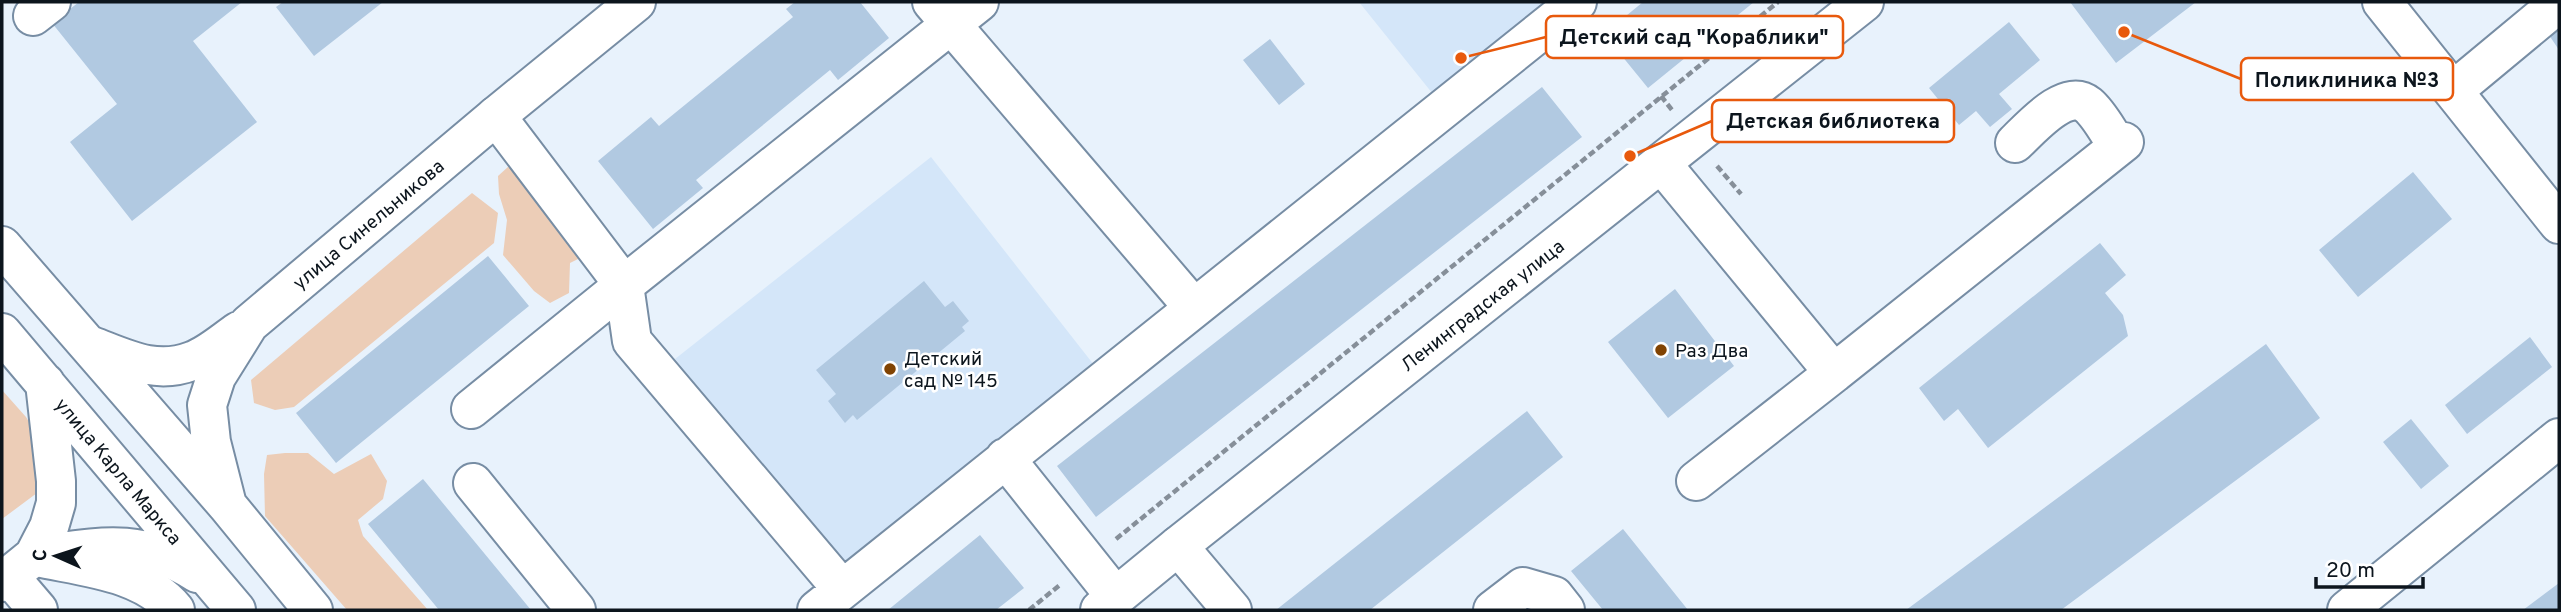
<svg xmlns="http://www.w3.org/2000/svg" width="2561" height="612" font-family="Overpass,sans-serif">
	<rect width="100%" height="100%" fill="#e8f2fc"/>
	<path fill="#d4e6f9" d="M1359 2H1588L1449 114Z
		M931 157 1105 379 849 581 675 359Z"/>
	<path fill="#eccdb7" d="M523 164 582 257 570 263 569 293 550 303 534 291 503 255 507 220 499 194 498 176 509 166Z
		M472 193 498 213 494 243 294 407 275 410 254 403 251 380Z
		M2 390 26 417 38 436 49 474 37 493 2 519Z
		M285 453H308L334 474 371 454 387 481 383 499 358 520 363 536 428 610H347L265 516 264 474 267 455Z"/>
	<path fill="#b1c9e1" d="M79 2H242L193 41 257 122 132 221 70 142 117 104 52 23Z
		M283 2H383L314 56 276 7Z
		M795 2H860L889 38 838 80 830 70 696 180 703 188 653 229 598 161 651 117 659 126 793 17 786 9Z
		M1643 2H1754L1648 88 1604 34Z
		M2070 2H2196L2116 63Z
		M2009 22 2040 60 1999 94 2012 109 1990 127 1976 111 1959 125 1929 88Z
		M2559 27V50L2549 35Z
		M1270 39 1305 84 1279 105 1243 60Z
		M1542 87 1582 137 1096 517 1057 466Z
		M2413 172 2452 219 2358 297 2319 250Z
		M2100 243 2126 275 2105 293 2123 315 2128 336 1988 448 1958 409 1944 421 1919 388Z
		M488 256 529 306 336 463 296 413Z
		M924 281 945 307 953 301 969 321 962 327 965 331 857 420 853 415 845 423 828 401 836 394 816 370Z
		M1675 289 1734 366 1668 418 1608 342Z
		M2530 337 2552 367 2467 434 2445 405Z
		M2266 344 2320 418 2061 610H1906Z
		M1527 411 1563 457 1370 610H1276Z
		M2411 419 2449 466 2421 489 2383 442Z
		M423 479 531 610H439L368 524Z
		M1623 529 1688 610H1603L1571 571Z
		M980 535 1024 588 996 610H888Z
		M2559 583V610H2523Z"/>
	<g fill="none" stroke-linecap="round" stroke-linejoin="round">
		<g stroke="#778da4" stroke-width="42">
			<path id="minor" d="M932 2 1194 308
				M2382 2 2559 224
				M33 16 51 2
				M2453 91 2559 3
				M2015 143C2031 128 2066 87 2088 105 2100 115 2109 134 2118 146
				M1661 163 1834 373 1696 481
				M1834 373 2124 142
				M471 409 624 285 496 116
				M1005 458 1115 596
				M473 483 576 610
				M1178 546 1232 610
				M37 557C83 567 143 571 175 610
				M9 576 38 610
				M842 589 632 341 624 285 979 2
				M817 610 1577 2
				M1493 610 1523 587 1554 596 1565 610
				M2347 610 2559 438"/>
		</g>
		<g stroke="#778da4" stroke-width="42">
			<path id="major" d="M2 246 227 505 313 610
				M2 333 236 610
				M92 346C126 359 156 375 192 361 209 355 224 341 239 331
				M227 505 211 442 207 405 216 377 249 324 496 116 636 2
				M34 556C99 547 139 536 197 573
				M2 582 34 556 49 527 56 503V481L45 383
				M1100 610 1178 546 1864 2"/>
		</g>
		<path stroke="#868f99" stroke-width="4.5" stroke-dasharray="7 3.5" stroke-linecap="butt" d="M1661 96 1672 110
			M1717 166 1741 194
			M1116 539 1778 2
			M1029 610 1061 584"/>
		<use href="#minor" stroke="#fff" stroke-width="38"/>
		<use href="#major" stroke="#fff" stroke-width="38"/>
	</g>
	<g fill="#814302" stroke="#fff" stroke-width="2.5">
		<circle cx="1661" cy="350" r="7"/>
		<circle cx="890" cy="369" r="7"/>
	</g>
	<g text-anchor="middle" stroke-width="5" stroke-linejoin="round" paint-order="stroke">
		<g font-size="19" fill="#0c151d" stroke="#fff">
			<text transform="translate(368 224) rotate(-40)" y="7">улица Синельникова</text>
			<text transform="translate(1482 305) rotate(-38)" y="7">Ленинградская улица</text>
			<text transform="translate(119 471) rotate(50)" y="7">улица Карла Маркса</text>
		</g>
		<g font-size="19" fill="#0c151d" stroke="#fff" text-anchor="start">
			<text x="1675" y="357">Раз Два</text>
			<text x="904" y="365">Детский<tspan x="904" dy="22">сад № 145</tspan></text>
		</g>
	</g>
	<path fill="none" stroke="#e8590c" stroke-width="2.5" d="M1461 58L1546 37M2124 32L2241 79M1630 156L1712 121"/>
	<g fill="#e8590c" stroke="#fff" stroke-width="2.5">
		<circle cx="1461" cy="58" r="7"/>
		<circle cx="2124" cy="32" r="7"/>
		<circle cx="1630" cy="156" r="7"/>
	</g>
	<g fill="#fff" stroke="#e8590c" stroke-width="2.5">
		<rect x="1546" y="16" width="297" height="42" rx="7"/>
		<rect x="2241" y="58" width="212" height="42" rx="7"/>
		<rect x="1712" y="100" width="242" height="42" rx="7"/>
	</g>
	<g font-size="21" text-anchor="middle" font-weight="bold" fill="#0c151d">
		<text x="1694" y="44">Детский сад "Кораблики"</text>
		<text x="2347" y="87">Поликлиника №3</text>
		<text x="1833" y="128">Детская библиотека</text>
	</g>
	<rect width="2561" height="612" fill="none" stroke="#0c151d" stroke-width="7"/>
	<g transform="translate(56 556) rotate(273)" stroke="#ffffff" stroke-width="5" paint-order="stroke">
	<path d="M0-5L12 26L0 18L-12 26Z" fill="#0c151d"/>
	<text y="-10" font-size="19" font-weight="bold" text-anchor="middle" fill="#0c151d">С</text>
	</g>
	<path d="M2316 577v10h107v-10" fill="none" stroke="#0c151d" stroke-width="3.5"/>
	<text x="2326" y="577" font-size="21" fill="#0c151d" stroke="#ffffff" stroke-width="5" paint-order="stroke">20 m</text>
</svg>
